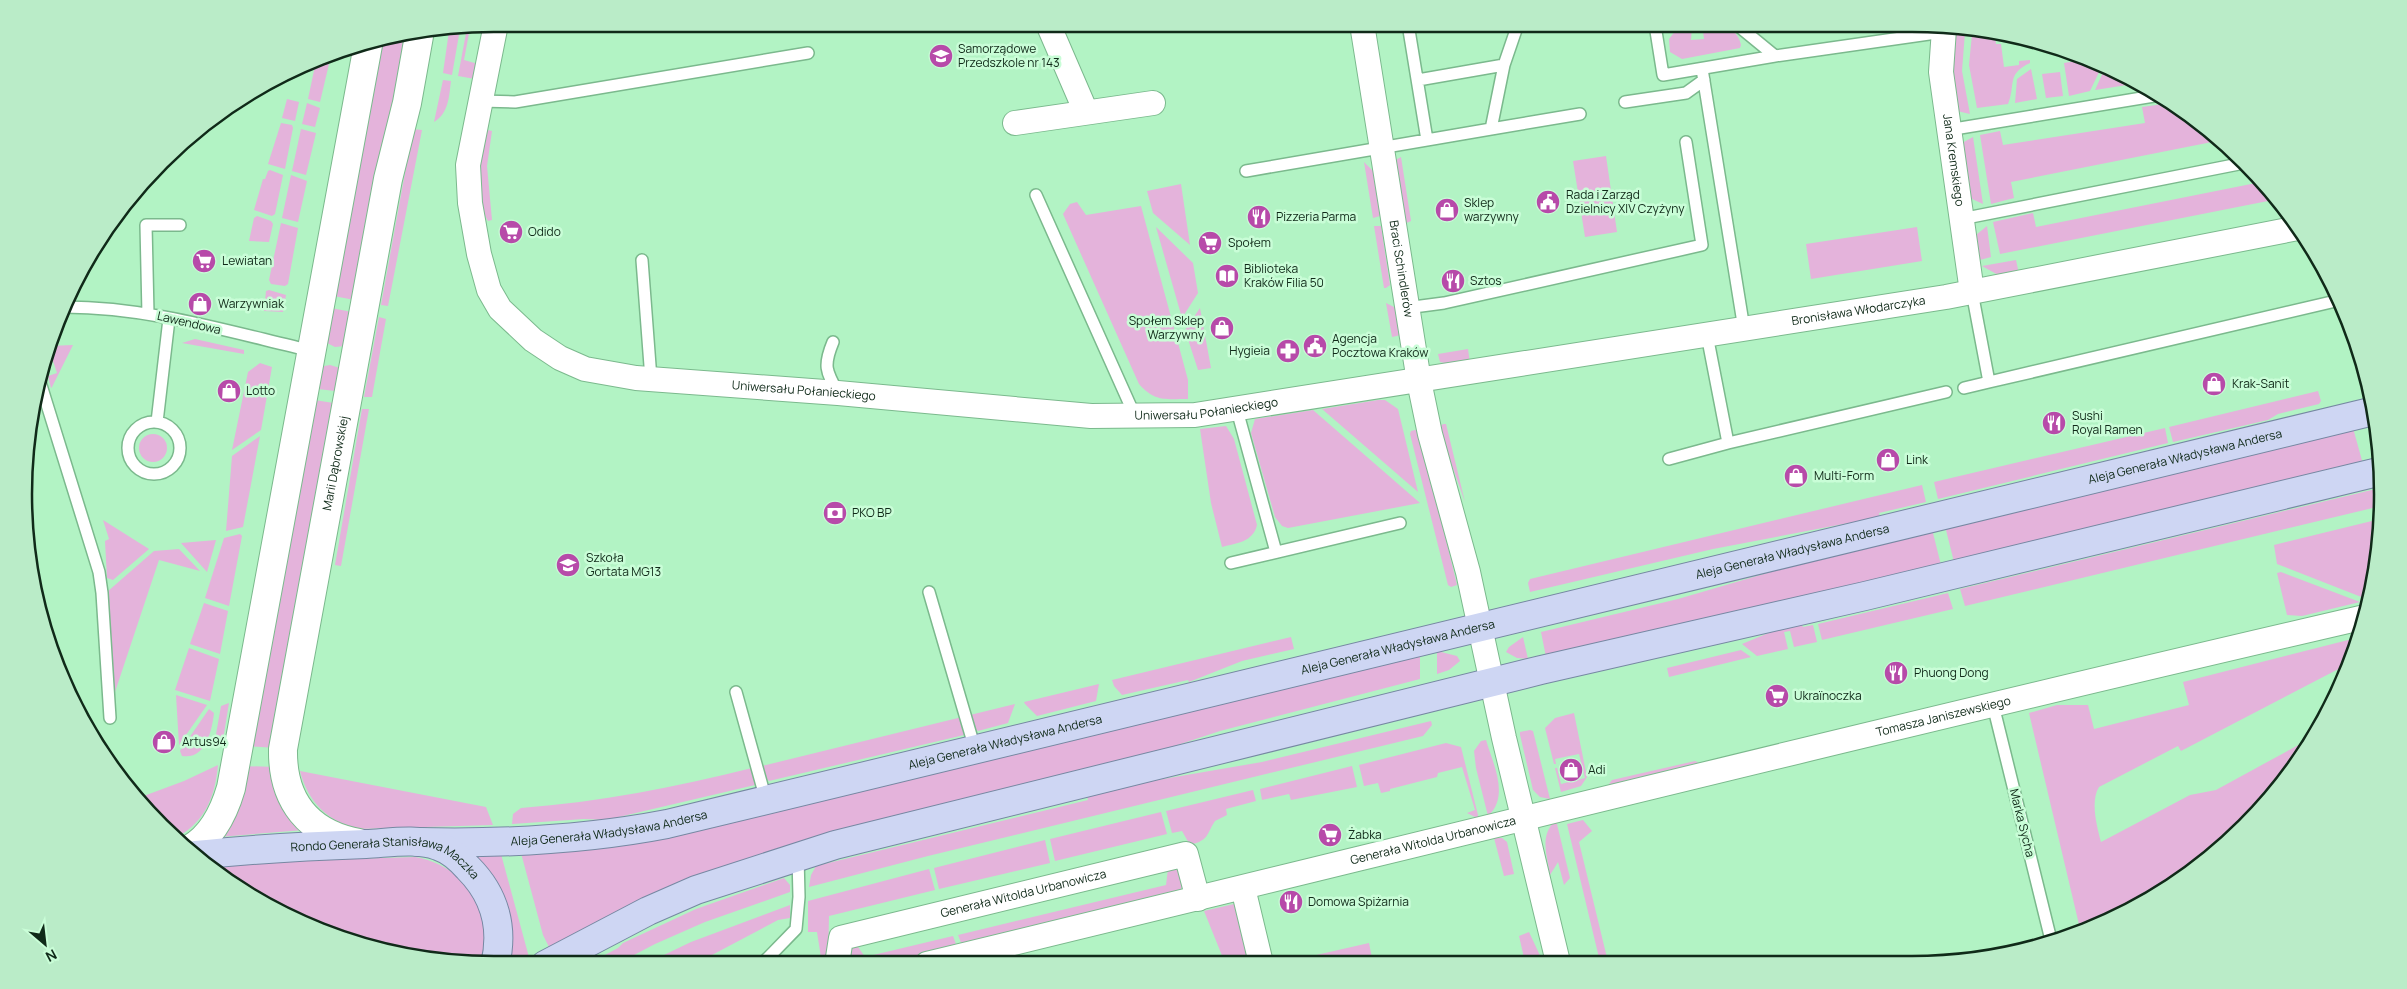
<svg xmlns="http://www.w3.org/2000/svg" width="2407" height="989" font-family="Manrope,sans-serif">
	<rect width="100%" height="100%" fill="#b2f3c4"/>
	<path fill="#e4b3db" d="M1716 24C1727 24 1739 33 1741 45L1740 48 1682 59 1670 52 1669 39 1676 30 1692 27 1691 40 1704 39 1703 31H1700L1699 25Z
		M467 28H470L464 60 478 64 475 79 458 76Z
		M460 29 452 75 443 73 449 31Z
		M1954 31 1965 32 1962 71 1970 114 1957 111 1951 70Z
		M1972 34 1995 37 1996 44H2001L2004 67 2019 65V61L2030 60V63C2006 74 2016 85 2008 104L1977 108 1969 65Z
		M408 38 360 301 328 295 374 44Z
		M2082 57 2102 66 2090 91 2069 96 2064 63 2082 60Z
		M316 61 329 64 320 102 308 99Z
		M2105 68 2140 83 2095 90Z
		M2031 69 2037 99 2015 103 2017 79Z
		M2060 72 2063 96 2046 98 2042 74Z
		M443 80 451 81C449 96 449 113 434 122Z
		M287 99 299 102 295 121 282 118Z
		M307 103 320 108 315 127 302 124Z
		M2171 103 2222 140 2011 182 2014 198 1991 204 1980 135 2000 131 2003 145 2145 123 2142 107Z
		M281 123 292 125 293 128 285 169 268 164Z
		M301 129 316 133 306 175 292 171Z
		M413 129 422 130 388 306 381 305Z
		M483 129 492 131 487 166 492 220 488 221C472 195 479 158 483 129Z
		M1973 137 1983 204 1970 198 1962 143Z
		M1606 156 1617 232 1585 237 1573 161Z
		M1401 157 1411 221 1402 225 1392 162Z
		M1364 162 1374 172 1380 216 1373 218Z
		M270 170 283 175 275 214 272 216 254 210 263 179H265L268 171Z
		M291 175 307 181 298 222 282 218Z
		M2261 182 2278 199 2000 254 1993 222 2033 213 2036 227Z
		M1181 184 1190 245 1153 213 1147 191Z
		M1077 202 1086 215 1141 206 1188 380V399C1165 399 1155 402 1139 384L1063 214 1070 204Z
		M257 216 271 221 273 224 269 242 249 241 254 218Z
		M281 223 298 228 288 284 285 286 271 284 269 280Z
		M1374 226H1381L1390 285 1386 288H1384Z
		M1987 226 1991 257 1980 260 1976 235Z
		M1156 227 1193 263 1198 293 1182 318Z
		M1917 227 1922 261 1811 279 1806 244Z
		M2016 260 2019 274 2000 276 1982 266Z
		M269 290 286 295 283 312 264 311 266 291Z
		M1386 303 1396 308 1401 335 1392 337Z
		M326 307 357 313 345 346 335 347 325 342Z
		M1200 308 1211 368 1198 370 1185 330Z
		M379 317 386 319 372 397H364Z
		M195 339 244 350V354L182 343Z
		M73 345 52 387 51 388 48 376 57 373 48 346Z
		M1468 349 1470 364 1453 365 1440 362 1438 354Z
		M260 363 272 367 261 430 232 450 248 372Z
		M330 365 340 368 343 392 310 388 319 367Z
		M2318 391 2321 401 2319 404 2278 414 2268 420 2173 442 2169 427Z
		M308 399 340 404 276 748 245 746Z
		M1378 400H1385L1398 409 1418 492 1322 409Z
		M362 409H369L341 566 335 565Z
		M1313 410 1420 503 1288 528 1282 526 1275 517 1251 433 1255 419Z
		M1444 424H1446L1465 502 1438 426Z
		M1226 426 1234 439 1257 525C1253 542 1237 543 1222 547L1211 503 1200 429Z
		M2165 428 2168 443 1938 499 1934 482Z
		M2353 428 2363 464 1954 562 1945 526Z
		M1419 429 1457 585 1451 587 1448 585 1410 434 1411 431Z
		M139 448a14 14 0 1 1 28 0a14 14 0 1 1-28 0Z
		M260 436 243 527 226 531 232 456Z
		M1922 485 1926 502 1879 513 1880 517 1713 549 1530 592 1528 583 1530 579Z
		M2380 488 2381 506 1965 606 1960 589Z
		M2380 519 2379 556 2369 600 2277 564 2274 545Z
		M103 520 149 549 113 580 107 578 105 541 109 539Z
		M1932 529 1941 565 1546 657 1541 632 1678 599 1857 547Z
		M240 534 242 536 229 606 205 598 224 538Z
		M216 540 207 572 181 543Z
		M179 549 200 571 159 560 113 698 107 592 154 551Z
		M2281 572 2360 602 2302 616 2287 615 2277 573Z
		M1948 593 1953 609 1822 640 1818 624Z
		M204 603 228 611 220 654 190 644Z
		M1801 624 1803 627 1813 625 1817 642 1794 647 1790 631 1784 632 1788 649 1757 656 1742 644 1778 629Z
		M1291 637 1294 649 1242 661 1189 682 1188 680 1122 695 1114 686 1112 680Z
		M1523 637 1528 659 1517 658 1506 652 1509 647Z
		M2360 637 2350 663 2181 751 2178 746 2099 787C2090 801 2097 827 2101 842L2190 795 2216 790 2313 737 2304 756 2223 849 2163 886 2127 904 2129 907 2093 929 2081 933 2029 713 2057 705H2088L2094 729 2189 705 2183 682Z
		M189 648 219 659 210 701 175 690Z
		M1741 650 1751 657 1669 677 1667 668Z
		M1420 651V679L1220 731 551 951 543 935 521 853Z
		M1437 651 1457 656 1460 661 1449 670 1437 674Z
		M1099 684 1096 701 1037 716 1025 704 1024 702Z
		M176 695 207 705 179 745Z
		M229 703 222 746 219 745 215 740 221 706Z
		M1015 704 1008 723 978 731 974 728 970 715Z
		M209 709 214 713C212 730 206 760 182 756L180 751Z
		M1574 713 1587 777 1581 786 1561 792 1555 768H1557L1561 784 1585 778 1579 754 1555 759 1556 764H1554L1545 728 1555 718Z
		M962 717 965 731 964 735 769 781 765 777 762 766Z
		M1431 721 1432 725 1423 736 928 856 809 887 811 875 816 866 1088 800 1087 796 1140 783 1262 762Z
		M1530 730 1533 731 1550 799 1540 797 1533 790 1520 735V732Z
		M1486 740C1493 764 1510 796 1488 816L1476 768 1474 751 1481 741Z
		M1446 743 1461 747 1479 819 1467 813 1475 810 1462 767 1438 773 1437 777 1390 789V791L1381 793 1378 783 1364 786 1359 765Z
		M1695 761 1699 763 1698 766 1610 786 1609 784 1612 780Z
		M218 765C215 796 206 820 179 836L141 797 184 781Z
		M241 766 277 767 304 830 219 837Z
		M1352 766 1357 787 1291 800 1289 794 1262 800 1260 789Z
		M752 768 755 785 606 820 584 819 512 824 513 814 521 808C600 802 675 787 752 768Z
		M300 771 486 807 493 825 359 829C328 822 308 802 300 771Z
		M1253 790 1256 801 1226 809 1227 815 1215 821C1206 835 1209 840 1190 845L1182 831 1172 833 1166 811Z
		M1161 812 1167 834 1055 861 1050 839Z
		M1556 820 1570 878 1564 885 1558 862 1550 875C1547 855 1539 835 1556 820Z
		M1583 820 1592 831 1579 842 1608 962H1600L1567 824Z
		M1494 838H1502L1507 842 1514 874 1504 876Z
		M1045 840 1050 863 939 889 934 868Z
		M501 854 530 961 523 965H508C517 928 509 897 486 867 483 863 478 860 475 856Z
		M415 857C450 863 477 887 483 921 484 927 487 934 486 940 486 948 483 956 482 963L343 940 208 868 280 861Z
		M1174 868 1179 871 1183 885 1179 892 962 945 958 935 1166 885 1168 869Z
		M929 869 935 890 829 916 828 964H822L817 932H808V901Z
		M784 878 790 885V892L705 922 655 944 615 965H586L618 948 623 943 696 909Z
		M1234 904 1237 906 1253 953 1236 963H1225L1204 911Z
		M790 905V918L778 920 693 965H643L691 942Z
		M1529 932 1543 962H1525L1519 936Z
		M953 936 957 947 883 964H846L847 949 856 944 865 957Z
		M1369 943 1373 963H1281Z"/>
	<g fill="none" stroke-linecap="round" stroke-linejoin="round">
		<g stroke="#7bb98d" stroke-width="14">
			<path id="lane" d="M1408 24 1427 140
				M1664 24 1655 25 1663 75 1775 56 1943 32
				M1736 24 1775 56
				M1504 65 1518 24
				M1702 69 1744 329
				M480 101 515 102 808 53
				M1625 102 1686 93 1704 80
				M1491 129 1580 114
				M1948 130 2160 95
				M1246 171 1491 129 1504 65 1418 80
				M1036 195 1135 416
				M1961 219 2244 163
				M642 260 651 379
				M1972 292 1989 382 2340 300
				M65 307C149 307 230 332 312 351
				M1406 308 1444 303 1702 245 1686 142
				M148 314 146 225H180
				M1707 335 1728 443 1946 392
				M833 342C823 366 826 371 838 393
				M40 382 99 572 102 593 110 718
				M1964 388 1989 382
				M1237 410 1276 552
				M128 448a26 26 0 1 1 52 0a26 26 0 1 1-52 0Z
				M157 422 169 319
				M1669 459 1728 443
				M1231 563 1400 523
				M929 592 975 749
				M736 692 766 800
				M1993 705 2051 940
				M761 965 796 929 799 897 798 856"/>
		</g>
		<g stroke="#7bb98d" stroke-width="26">
			<g id="street">
				<path id="s1" d="M496 24 468 165 470 203 479 254 489 290 500 309 533 340 560 358 585 369 636 378 838 393 1091 416 1195 415 1946 297 2298 228"/>
				<path d="M1048 24 1086 112"/>
				<path id="s2" d="M1362 24 1419 381 1430 434 1468 572 1504 738 1558 962"/>
				<path id="s3" d="M1944 29 1941 72 1972 292"/>
				<path d="M1015 123 1153 103"/>
				<path d="M1243 888 1261 963"/>
				<path id="s4" d="M837 964 841 938 1186 854 1198 899"/>
				<path id="s5" d="M927 964C1406 848 1885 728 2365 617"/>
			</g>
		</g>
		<g stroke="#7bb98d" stroke-width="30">
			<g id="secondary">
				<path id="s6" d="M359 843C309 834 282 801 283 749L388 179 407 103 419 36"/>
				<path d="M190 849C213 836 224 812 231 788L368 45"/>
			</g>
		</g>
		<g stroke="#7688a2" stroke-width="30">
			<g id="primary">
				<path id="s7" d="M418 842C502 844 584 840 667 824L2374 411"/>
				<path id="s8" d="M196 855C253 849 309 846 366 844 389 843 416 838 438 846 450 850 460 859 468 868 495 895 504 928 495 965"/>
				<path d="M545 965 648 911 696 890 835 845 1541 670 1865 596 2382 471"/>
			</g>
		</g>
		<use href="#lane" stroke="#fff" stroke-width="11"/>
		<use href="#street" stroke="#fff" stroke-width="24"/>
		<use href="#secondary" stroke="#fff" stroke-width="28"/>
		<use href="#primary" stroke="#ced6f3" stroke-width="28"/>
	</g>
	<defs>
		<g id="school-disc" transform="scale(1.25)"><circle r="9.5" fill="#b74aa9" stroke="#c9fdd7"/><path d="M0-5L7-2L0 1L-7-2ZM-4 1L0 2.5L4 1V4Q0 6-4 4Z" fill="#fff"/></g>
		<g id="civic-disc" transform="scale(1.25)"><circle r="9.5" fill="#b74aa9" stroke="#c9fdd7"/><path d="M-.6-6.5H3V-4.5H.6V-3L4-1V1h2V6H-6V1h2V-1L-.6-3ZM-1.2 2.5V6h2.4V2.5Z" fill="#fff"/></g>
		<g id="shop-disc" transform="scale(1.25)"><circle r="9.5" fill="#b74aa9" stroke="#c9fdd7"/><path d="M-5-2.5h2.3a2.7 3.5 0 0 1 5.4 0H5L5.5 6h-11ZM-1.5-2.5h3a1.5 2.3 0 0 0-3 0Z" fill="#fff"/></g>
		<g id="restaurant-disc" transform="scale(1.25)"><circle r="9.5" fill="#b74aa9" stroke="#c9fdd7"/><path d="M-5-6h1v4h1v-4h1v4h1v-4h1v5L-1.5 .5V6h-2V.5L-5-1ZM5-6V6H3V1.5H1.5Q1.5-4 5-6Z" fill="#fff"/></g>
		<g id="supermarket-disc" transform="scale(1.25)"><circle r="9.5" fill="#b74aa9" stroke="#c9fdd7"/><path d="M-6-5.5h2.5l.6 2H6L4.5 2H-2.5L-4.4-4H-6ZM-1.5 3.2a1.3 1.3 0 1 0 .1 0ZM3 3.2a1.3 1.3 0 1 0 .1 0Z" fill="#fff"/></g>
		<g id="library-disc" transform="scale(1.25)"><circle r="9.5" fill="#b74aa9" stroke="#c9fdd7"/><path d="M-6-4Q-3-5.5-.7-3.5V5Q-3 3-6 4ZM6-4Q3-5.5 .7-3.5V5Q3 3 6 4Z" fill="#fff"/></g>
		<g id="pharmacy-disc" transform="scale(1.25)"><circle r="9.5" fill="#b74aa9" stroke="#c9fdd7"/><path d="M-2-6h4v4h4v4h-4v4h-4v-4h-4v-4h4Z" fill="#fff"/></g>
		<g id="bank-disc" transform="scale(1.25)"><circle r="9.5" fill="#b74aa9" stroke="#c9fdd7"/><path d="M-6-4H6V4H-6ZM0-2.3a2.3 2.3 0 1 0 0 4.6a2.3 2.3 0 1 0 0-4.6Z" fill="#fff"/></g>
	</defs>
	<g fill-rule="evenodd">
		<use href="#school-disc" x="941" y="56"/>
		<use href="#civic-disc" x="1548" y="202"/>
		<use href="#shop-disc" x="1447" y="210"/>
		<use href="#restaurant-disc" x="1259" y="217"/>
		<use href="#supermarket-disc" x="511" y="232"/>
		<use href="#supermarket-disc" x="1210" y="243"/>
		<use href="#supermarket-disc" x="204" y="261"/>
		<use href="#library-disc" x="1227" y="276"/>
		<use href="#restaurant-disc" x="1453" y="281"/>
		<use href="#shop-disc" x="200" y="304"/>
		<use href="#shop-disc" x="1222" y="328"/>
		<use href="#civic-disc" x="1315" y="346"/>
		<use href="#pharmacy-disc" x="1288" y="351"/>
		<use href="#shop-disc" x="2214" y="384"/>
		<use href="#shop-disc" x="229" y="391"/>
		<use href="#restaurant-disc" x="2054" y="423"/>
		<use href="#shop-disc" x="1888" y="460"/>
		<use href="#shop-disc" x="1796" y="476"/>
		<use href="#bank-disc" x="835" y="513"/>
		<use href="#school-disc" x="568" y="565"/>
		<use href="#restaurant-disc" x="1896" y="673"/>
		<use href="#supermarket-disc" x="1777" y="696"/>
		<use href="#shop-disc" x="164" y="742"/>
		<use href="#shop-disc" x="1571" y="770"/>
		<use href="#supermarket-disc" x="1330" y="835"/>
		<use href="#restaurant-disc" x="1291" y="902"/>
	</g>
	<g text-anchor="middle" stroke-width="5" stroke-linejoin="round" paint-order="stroke">
		<g font-size="12" fill="#102a19" stroke="#c9fdd7" text-anchor="start">
			<text x="958" y="53">Samorządowe<tspan x="958" dy="14">Przedszkole nr 143</tspan></text>
			<text x="1566" y="199">Rada i Zarząd<tspan x="1566" dy="14">Dzielnicy XIV Czyżyny</tspan></text>
			<text x="1464" y="207">Sklep<tspan x="1464" dy="14">warzywny</tspan></text>
			<text x="1276" y="221">Pizzeria Parma</text>
			<text x="528" y="236">Odido</text>
			<text x="1228" y="247">Społem</text>
			<text x="222" y="265">Lewiatan</text>
			<text x="1244" y="273">Biblioteka<tspan x="1244" dy="14">Kraków Filia 50</tspan></text>
			<text x="1470" y="285">Sztos</text>
			<text x="218" y="308">Warzywniak</text>
			<text x="1204" y="325" text-anchor="end">Społem Sklep<tspan x="1204" dy="14">Warzywny</tspan></text>
			<text x="1332" y="343">Agencja<tspan x="1332" dy="14">Pocztowa Kraków</tspan></text>
			<text x="1270" y="355" text-anchor="end">Hygieia</text>
			<text x="2232" y="388">Krak-Sanit</text>
			<text x="246" y="395">Lotto</text>
			<text x="2072" y="420">Sushi<tspan x="2072" dy="14">Royal Ramen</tspan></text>
			<text x="1906" y="464">Link</text>
			<text x="1814" y="480">Multi-Form</text>
			<text x="852" y="517">PKO BP</text>
			<text x="586" y="562">Szkoła<tspan x="586" dy="14">Gortata MG13</tspan></text>
			<text x="1914" y="677">Phuong Dong</text>
			<text x="1794" y="700">Ukraïnoczka</text>
			<text x="182" y="746">Artus94</text>
			<text x="1588" y="774">Adi</text>
			<text x="1348" y="839">Żabka</text>
			<text x="1308" y="906">Domowa Spiżarnia</text>
		</g>
		<g font-size="12" fill="#102a19" stroke="#c9fdd7">
			<text dy="4" stroke="none"><textPath href="#s3" startOffset="132">Jana Kremskiego</textPath></text>
			<text dy="4" stroke="none"><textPath href="#s2" startOffset="248">Braci Schindlerów</textPath></text>
			<text dy="4" stroke="none"><textPath href="#s1" startOffset="1682">Bronisława Włodarczyka</textPath></text>
			<text transform="translate(189 323) rotate(13)" y="4">Lawendowa</text>
			<text dy="4" stroke="none"><textPath href="#s1" startOffset="618">Uniwersału Połanieckiego</textPath></text>
			<text dy="4" stroke="none"><textPath href="#s1" startOffset="1022">Uniwersału Połanieckiego</textPath></text>
			<text dy="4" stroke="none"><textPath href="#s7" startOffset="1812">Aleja Generała Władysława Andersa</textPath></text>
			<text dy="4" stroke="none"><textPath href="#s6" startOffset="424">Marii Dąbrowskiej</textPath></text>
			<text dy="4" stroke="none"><textPath href="#s7" startOffset="1408">Aleja Generała Władysława Andersa</textPath></text>
			<text dy="4" stroke="none"><textPath href="#s7" startOffset="1002">Aleja Generała Władysława Andersa</textPath></text>
			<text dy="4" stroke="none"><textPath href="#s5" startOffset="1046">Tomasza Janiszewskiego</textPath></text>
			<text dy="4" stroke="none"><textPath href="#s7" startOffset="598">Aleja Generała Władysława Andersa</textPath></text>
			<text transform="translate(2022 823) rotate(76)" y="4">Marka Sycha</text>
			<text dy="4" stroke="none"><textPath href="#s7" startOffset="192">Aleja Generała Władysława Andersa</textPath></text>
			<text dy="4" stroke="none"><textPath href="#s5" startOffset="521">Generała Witolda Urbanowicza</textPath></text>
			<text dy="4" stroke="none"><textPath href="#s8" startOffset="194">Rondo Generała Stanisława Maczka</textPath></text>
			<text dy="4" stroke="none"><textPath href="#s4" startOffset="214">Generała Witolda Urbanowicza</textPath></text>
		</g>
	</g>
	<path d="M0 0H2407V989H0ZM494 32H1912A462 462 0 0 1 2374 494V494A462 462 0 0 1 1912 956H494A462 462 0 0 1 32 494V494A462 462 0 0 1 494 32Z" fill="#baecc8" fill-rule="evenodd"/>
	<path fill="none" stroke="#102a19" stroke-width="2.5" d="M494 32H1912A462 462 0 0 1 2374 494V494A462 462 0 0 1 1912 956H494A462 462 0 0 1 32 494V494A462 462 0 0 1 494 32Z"/>
	<g transform="translate(45 944) rotate(152)" stroke="#c9fdd7" stroke-width="4" paint-order="stroke">
	<path d="M0-4L9 19L0 12L-9 19Z" fill="#102a19"/>
	<text y="-8" font-size="14" font-weight="bold" text-anchor="middle" fill="#102a19">N</text>
	</g>
</svg>
